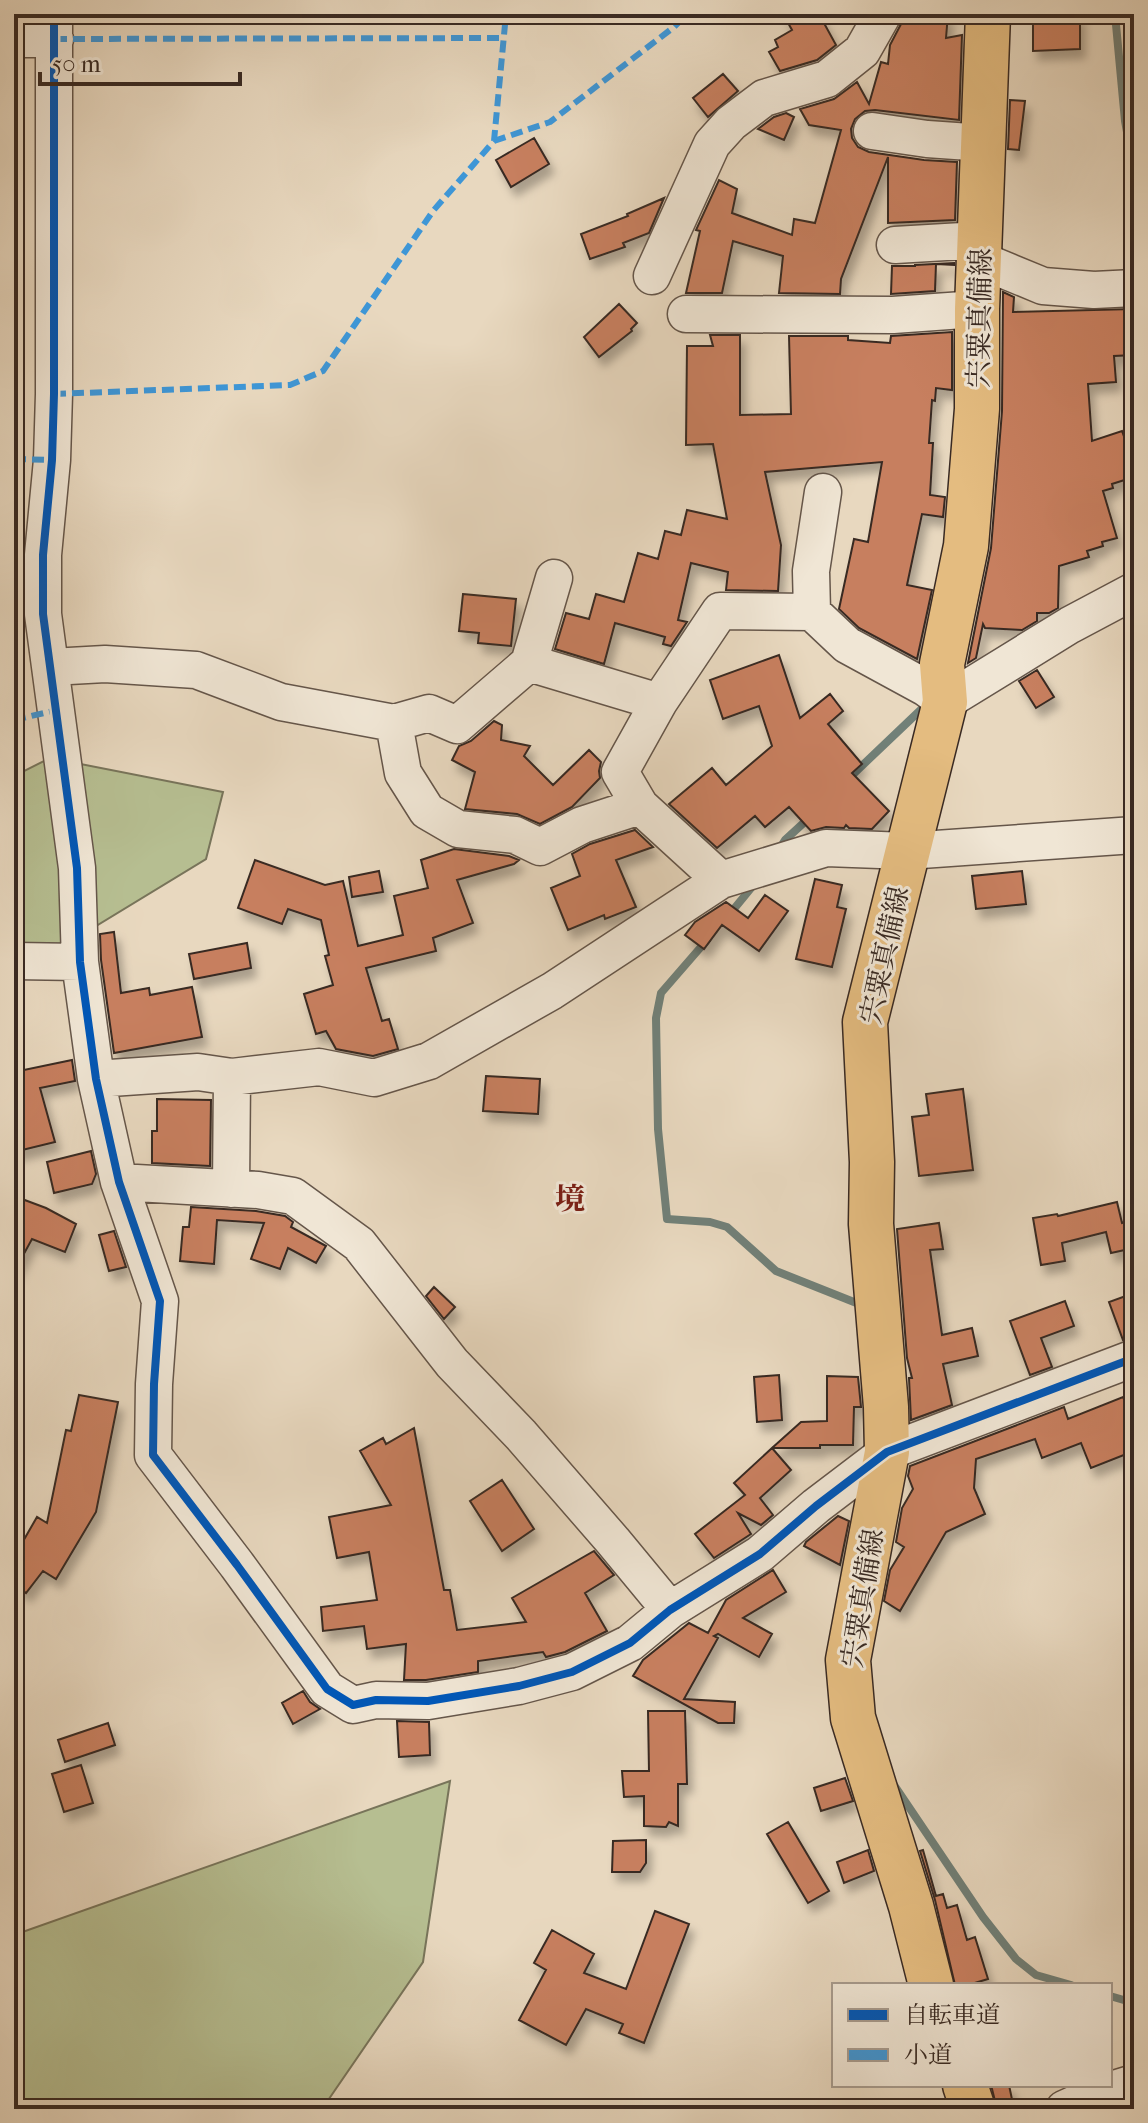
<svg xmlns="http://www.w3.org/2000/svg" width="1148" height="2123" font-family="'IM FELL French Canon','Noto Serif JP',serif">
	<defs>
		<filter id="shadow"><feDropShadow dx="5" dy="9" stdDeviation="4" flood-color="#0004"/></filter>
	</defs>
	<rect width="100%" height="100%" fill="#e8d8bf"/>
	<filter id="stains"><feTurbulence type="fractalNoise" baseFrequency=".0025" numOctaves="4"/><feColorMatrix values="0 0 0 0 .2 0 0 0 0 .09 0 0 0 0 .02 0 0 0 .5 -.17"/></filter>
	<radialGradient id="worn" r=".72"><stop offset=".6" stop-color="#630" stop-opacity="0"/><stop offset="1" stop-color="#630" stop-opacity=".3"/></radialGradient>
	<path fill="#b6be91" stroke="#78745a" stroke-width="2" d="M50 758 223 792 206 859 14 976V776Z
		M450 1781 423 1962 322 2109H14V1935Z"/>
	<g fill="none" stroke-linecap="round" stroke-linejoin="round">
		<path stroke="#718078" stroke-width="8" d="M1115 14 1125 121 1134 170
			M847 780 930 701
			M780 848 785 840 809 818
			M729 915 756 882
			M707 940 661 993 656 1018 658 1129 667 1219 710 1222 727 1227 776 1271 864 1306
			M892 1782 983 1917 1016 1959 1036 1975 1071 1985
			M1110 1996 1134 2003"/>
	</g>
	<path fill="#c77f5e" stroke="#392a23" stroke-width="2" filter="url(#shadow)" d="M783 14H819L836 45 817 60 780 71 769 52 778 47 775 40 792 30Z
		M904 14H948L946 38 962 35 959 120 875 110 865 111 855 119 851 129 852 138 858 147 869 152 924 160 957 162 955 220 888 223V157L841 279 840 294 779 293 783 256 733 241 722 293H686L700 231 696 230 719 180 737 189 732 213 792 235 794 219 815 223 841 130 809 125 800 109 834 99 857 82 869 104 881 62 888 64 890 45 901 24Z
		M1033 14H1080V49L1033 51Z
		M723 74 738 91 708 117 693 98Z
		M1010 100 1025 101 1019 150 1008 149Z
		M786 113 794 117 784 140 758 129 774 117Z
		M534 138 549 164 511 187 496 160Z
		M664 198 649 233 623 243 625 247 590 259 581 234 628 216 627 214Z
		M954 263V265L936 264 935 291 891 294 892 266H915V265Z
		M1003 292 1014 297 1013 312 1134 309V355L1114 356 1116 382 1088 384 1092 441 1122 431 1130 453 1134 451V477L1112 484 1113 488 1103 491 1117 538 1102 542 1103 546 1087 551 1089 557 1059 566 1058 608 1049 613H1037V621L1022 630 985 628 983 624 976 658 968 663 991 548 1002 411Z
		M619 304 637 323 631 329 632 331 599 357 584 337Z
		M952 332V390L936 388 935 401 932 400 929 443H933L930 495 945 497 943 517 922 514 907 585 932 590 917 659 859 628 839 609 854 539 868 542 882 462 765 472 781 545 778 591 726 590 728 572 691 563 678 620 687 622 671 646 663 644 665 637 615 623 604 664 555 649 566 613 589 619 596 594 624 602 638 553 658 559 665 531 681 535 687 510 727 519 713 444 686 445 687 346H713L710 335H740V415L791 414 789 336H848V340L890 343 891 336Z
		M463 594 516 599 511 646 478 643 479 633 459 631Z
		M779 655 800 718 830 694 843 711 828 724 862 764 852 773 889 811 872 829 849 828 846 825 844 828 826 827 811 831 789 807 765 827 755 816 717 848 669 804 712 768 726 785 772 746 759 706 723 719 710 680Z
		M1037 670 1054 697 1036 708 1019 681Z
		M494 721 502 725 501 740 530 746 524 756 553 785 589 750 601 762 599 771 600 778 572 807 540 824 517 814 465 809 475 772 452 760 459 746 471 741Z
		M635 830 653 847 616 860 636 907 605 919 604 915 568 930 551 888 580 876 572 854 590 844Z
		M454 849 509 856 519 860 514 864 457 880 473 923 433 938 436 951 366 968 382 1021 389 1019 398 1049 373 1056 336 1049 326 1031 316 1034 304 994 333 985 325 956 329 955 321 920 288 909 282 924 238 908 255 860 325 885 343 881 358 946 403 935 394 896 428 888 421 860Z
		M379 871 383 892 352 897 349 877Z
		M1022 871 1026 904 976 909 972 876Z
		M815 879 842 885 837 907 846 909 832 967 796 959Z
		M765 895 788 911 759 951 722 925 704 949 685 935 695 922 726 902 748 918Z
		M114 932 121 993 149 988 150 995 192 987 202 1037 114 1053 101 960 100 934Z
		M247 943 251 968 194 979 189 954Z
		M72 1060 75 1081 40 1088 55 1142 14 1152V1072Z
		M486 1076 540 1079 538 1114 483 1111Z
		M963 1089 973 1170 919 1176 912 1117 929 1115 926 1094Z
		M157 1099 211 1100 210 1166 152 1163V1131H157Z
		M91 1151 96 1174 92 1184 54 1193 47 1162Z
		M14 1196 46 1208 76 1224 65 1252 32 1239 14 1272Z
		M1117 1202 1122 1223 1134 1220V1248L1111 1253 1106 1232 1062 1243 1065 1261 1041 1265 1033 1218 1057 1214 1058 1216Z
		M191 1207 256 1211 285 1216 293 1222 291 1227 326 1246 316 1263 288 1248 280 1269 251 1259 264 1223 217 1220 214 1264 180 1261 183 1227H189Z
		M939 1223 943 1249 930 1250 942 1335 972 1328 978 1356 943 1364 952 1405 911 1420 909 1378H912L907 1358 897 1229Z
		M114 1231 126 1267 109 1271 99 1235Z
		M434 1287 455 1307 444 1319 426 1296Z
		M1134 1293V1338L1123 1340 1109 1302Z
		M1065 1301 1074 1326 1041 1338 1052 1367 1030 1375 1010 1321Z
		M779 1375 782 1420 757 1422 754 1377Z
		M827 1376 858 1377 861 1407H854L853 1445H820V1448H772L801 1422 827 1421Z
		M79 1395 118 1402 96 1512 56 1579 43 1571 26 1593 14 1584V1557L37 1517 47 1523 66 1430 71 1431Z
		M1123 1397 1134 1425V1451L1091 1468 1081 1443 1042 1458 1035 1439 976 1459 974 1488 985 1514 946 1532 900 1611 884 1601 890 1570 904 1547 896 1542 902 1508 913 1489 908 1476 910 1466 1064 1407 1068 1419Z
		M414 1428 444 1590H450L457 1630 526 1622 512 1598 594 1551 614 1575 585 1593 607 1631 565 1652 546 1657 543 1652 478 1661V1672L426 1680H404L406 1644 367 1649 364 1626 323 1631 321 1607 377 1600 369 1552 337 1558 329 1517 391 1505 360 1451 383 1438 386 1444Z
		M772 1448 791 1470 760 1498 773 1515 761 1525 738 1513 751 1534 714 1558 695 1534 745 1495 734 1483Z
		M502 1480 534 1529 502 1551 470 1501Z
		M838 1516 849 1521 840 1565 804 1546 806 1542Z
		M773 1570 786 1592 743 1618 772 1634 759 1657 718 1634 714 1636 718 1638 684 1699 735 1702 734 1723H718L633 1676 643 1660 689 1623 708 1633 726 1600Z
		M303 1691 310 1702 320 1709 293 1724 282 1703Z
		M648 1711H685L687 1784H678V1826L669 1822 666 1827 644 1826V1796L624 1797 622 1771H649Z
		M397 1721 429 1722 430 1755 399 1757Z
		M108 1723 115 1745 65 1762 58 1740Z
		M81 1765 93 1803 64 1812 52 1774Z
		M845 1778 853 1801 821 1811 814 1788Z
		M788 1822 829 1891 808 1903 767 1834Z
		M646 1840V1863L640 1872H612L613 1841Z
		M868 1850 874 1871 844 1883 837 1862Z
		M923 1850 936 1896 943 1894 947 1908 957 1905 967 1940 975 1937 988 1979 968 1985H955L935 1900 920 1851Z
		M655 1911 689 1924 644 2043 619 2033 623 2024 586 2009 566 2045 519 2020 546 1970 534 1963 552 1930 594 1954 584 1973 626 1989Z
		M991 2085H1009L1014 2109H997Z"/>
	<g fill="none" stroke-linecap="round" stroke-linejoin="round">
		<g stroke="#65564a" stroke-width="39">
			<path id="minor" d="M54 14V394L52 460 43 555V614L77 868 80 962 96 1079 119 1182 160 1301 154 1384 153 1455 237 1565 327 1689 353 1705 376 1700 428 1701 519 1686 572 1672 630 1643 670 1610 760 1554 816 1506 887 1452 1134 1358
				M14 39H55
				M872 131 927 139 984 143
				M895 245 980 240
				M980 260 1043 286 1094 290 1134 288
				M652 276 712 144 731 123 764 98 827 79 862 51 883 14
				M686 314 893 315 977 309
				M812 612 811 571 823 492
				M529 663 659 702
				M51 667 105 664 196 670 281 702 394 723 429 713 457 725 529 663 554 578
				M394 723 403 773 427 811 458 829 515 835 540 847 582 825 640 806
				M721 880 640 806 620 772 659 702 720 611 812 612 847 645 926 688 945 702 1070 625 1134 591
				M14 961 80 962
				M96 1079 198 1072 232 1077 319 1067 374 1078 429 1061 552 991 721 880 826 848 907 851 1134 835
				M119 1182 258 1190 293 1196 359 1244 452 1363 521 1435 613 1541 670 1610
				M231 1189 232 1077
				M1064 2109 1095 2095 1134 2083"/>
		</g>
		<g stroke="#392a23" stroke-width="47">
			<path id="major" d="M931 1985 911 1906 853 1718 848 1660 887 1452 886 1407 871 1224 872 1162 865 1022 945 702 942 664 966 546 977 409V309L988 14
				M965 2085 973 2109"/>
		</g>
		<use href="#minor" stroke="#f0e6d5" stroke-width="36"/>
		<use href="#major" stroke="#e4bc80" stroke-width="44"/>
		<path stroke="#3e96d6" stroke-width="6" stroke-dasharray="12 6" stroke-linecap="butt" d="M55 39 504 38
			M494 141 550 122 674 27 687 14
			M54 394 290 385 323 371 433 211 494 141 506 14
			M14 459 52 460
			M14 720 57 710"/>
		<g stroke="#f0e6d5" stroke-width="13">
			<path id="cycleway" d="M54 14V394L52 460 43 555V614L77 868 80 962 96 1079 119 1182 160 1301 154 1384 153 1455 237 1565 327 1689 353 1705 376 1700 428 1701 519 1686 572 1672 630 1643 670 1610 760 1554 816 1506 887 1452 1134 1358"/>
		</g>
		<use href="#cycleway" stroke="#0057b8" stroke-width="8"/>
	</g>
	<g text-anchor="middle" stroke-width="6" stroke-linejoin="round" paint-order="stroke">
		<g font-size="28" fill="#392a23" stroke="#f0e6d5">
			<text transform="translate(979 318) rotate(-89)" y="10">宍粟真備線</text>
			<text transform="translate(884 955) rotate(-78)" y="10">宍粟真備線</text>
			<text transform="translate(862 1598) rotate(-81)" y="10">宍粟真備線</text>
		</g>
		<g font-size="30" font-weight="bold" fill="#7a1f14" stroke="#f0e6d5">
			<text x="570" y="1209">境</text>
		</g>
	</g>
	<rect width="1148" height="2123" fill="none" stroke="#e8d8bf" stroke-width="48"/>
	<rect x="16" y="16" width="1116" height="2091" fill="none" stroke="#392a23" stroke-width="4"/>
	<rect x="24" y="24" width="1100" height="2075" fill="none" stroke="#392a23" stroke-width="2"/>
	<rect x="832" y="1983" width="280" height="104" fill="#f0e6d5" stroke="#a79b8e" stroke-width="2"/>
	<rect x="848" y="2009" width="40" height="12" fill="#0057b8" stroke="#a79b8e" stroke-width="2"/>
	<text x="904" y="2023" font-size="24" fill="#392a23">自転車道</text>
	<rect x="848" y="2049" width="40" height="12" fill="#3e96d6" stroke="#a79b8e" stroke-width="2"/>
	<text x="904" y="2063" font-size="24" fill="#392a23">小道</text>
	<path d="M40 72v12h200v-12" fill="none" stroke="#392a23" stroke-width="4"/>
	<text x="52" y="72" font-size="24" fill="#392a23" stroke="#f0e6d5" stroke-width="6" paint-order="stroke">50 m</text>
	<rect width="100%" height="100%" filter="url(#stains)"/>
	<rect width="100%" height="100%" fill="url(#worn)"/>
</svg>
